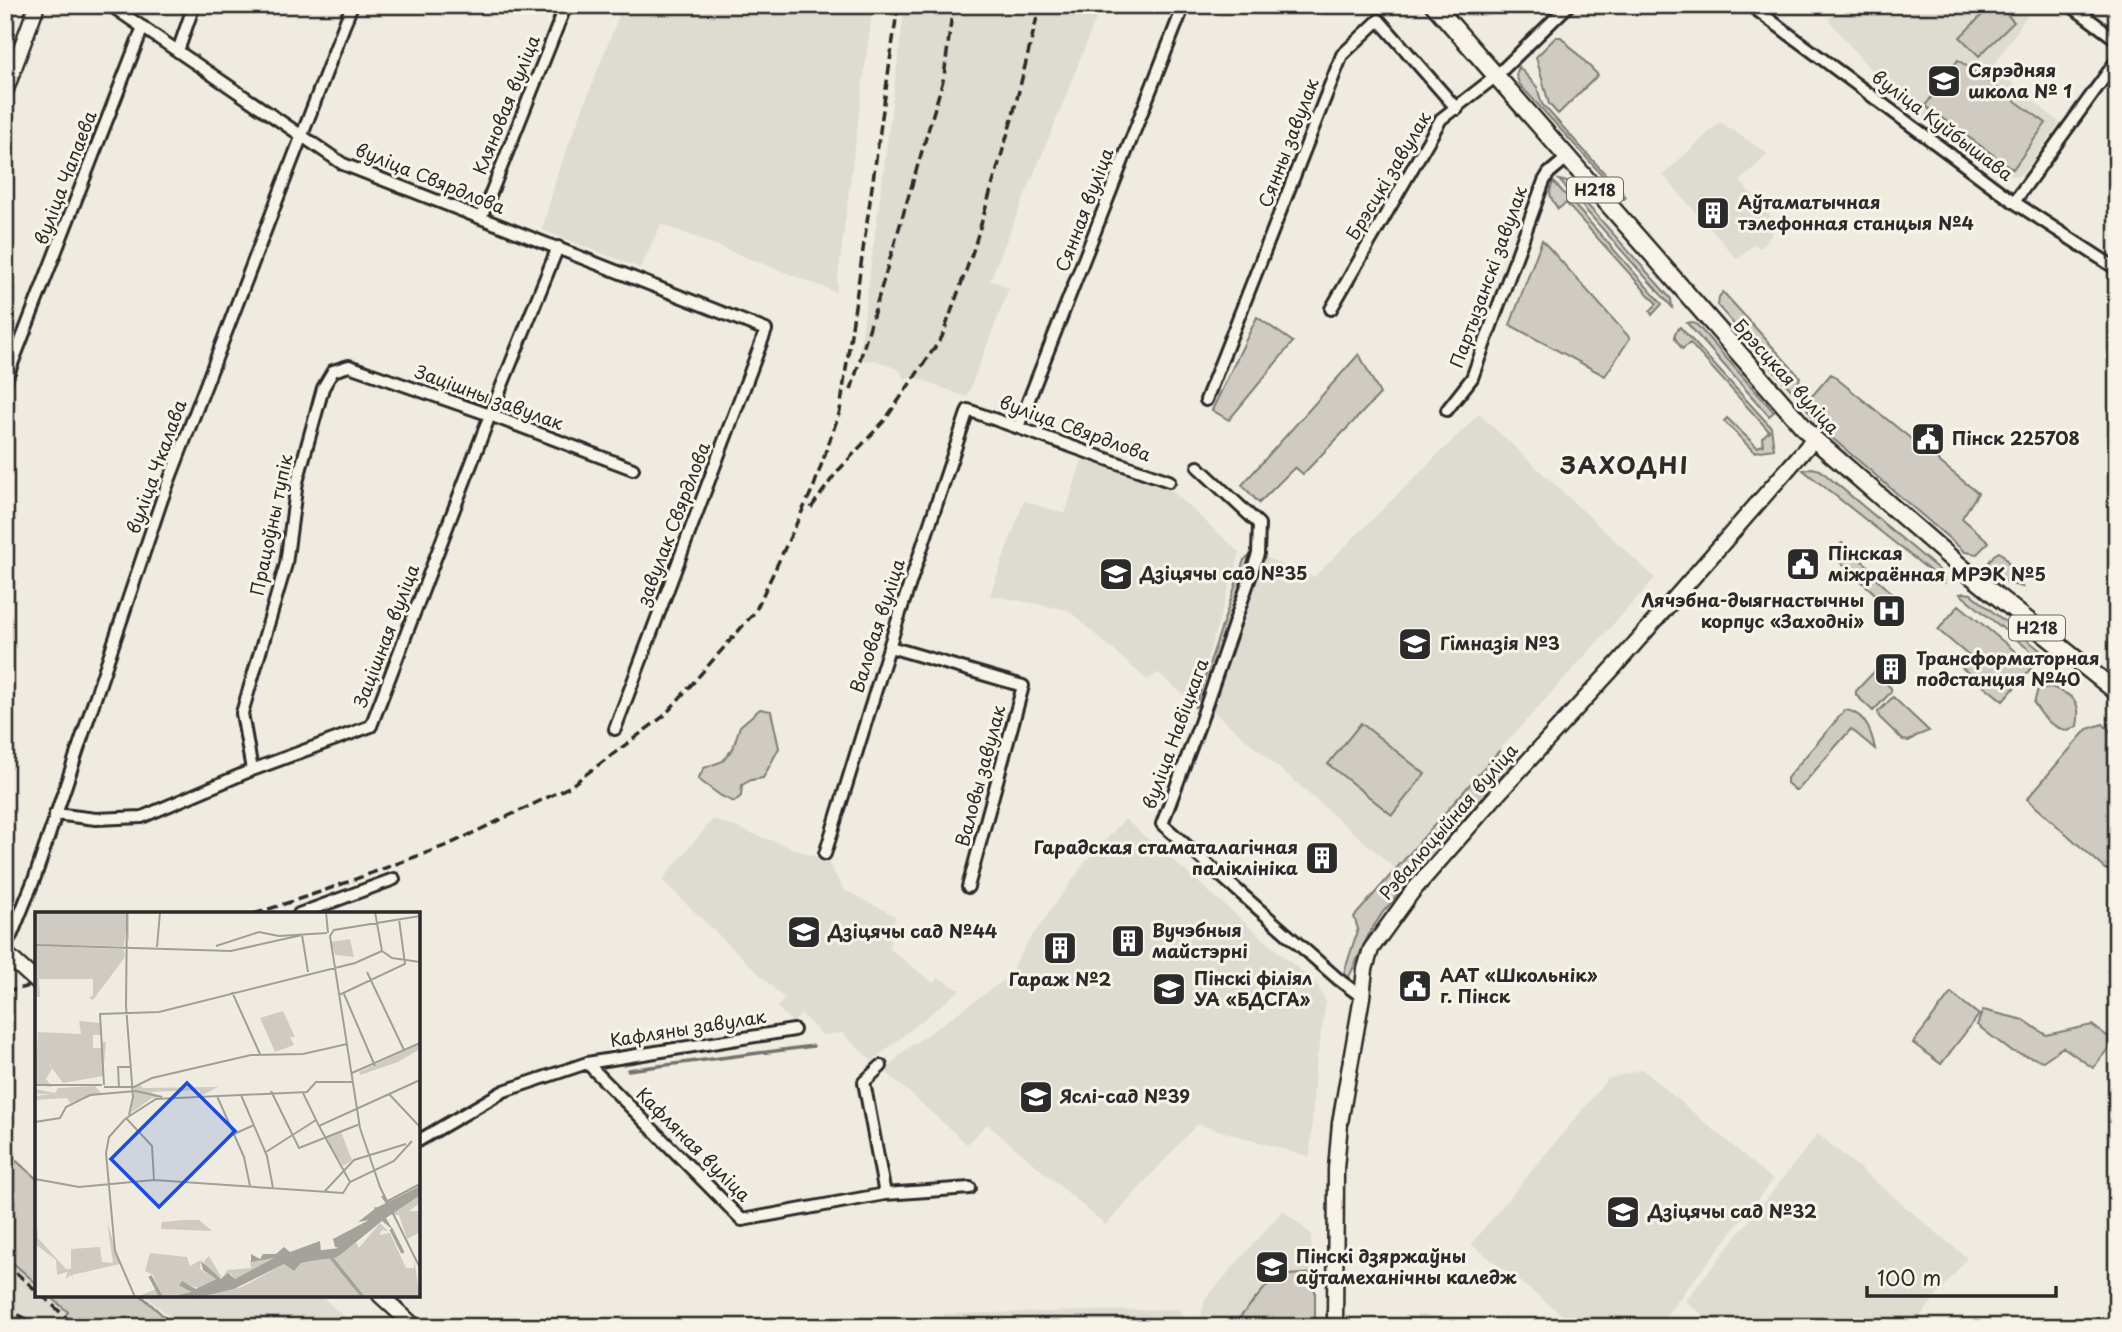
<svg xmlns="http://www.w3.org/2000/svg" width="2122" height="1332" font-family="'Playpen Sans',sans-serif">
	<rect width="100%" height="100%" fill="#efebe0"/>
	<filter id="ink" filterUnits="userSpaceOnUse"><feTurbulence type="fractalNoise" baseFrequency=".0143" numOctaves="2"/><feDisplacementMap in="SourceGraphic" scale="14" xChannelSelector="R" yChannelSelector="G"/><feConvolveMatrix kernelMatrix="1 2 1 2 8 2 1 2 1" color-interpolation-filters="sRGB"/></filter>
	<g filter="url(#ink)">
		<path fill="#dedbd1" d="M623 5H873L836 292 661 224 640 268 542 230 558 172Z
			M905 5H1101L1062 106 990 280 1009 288 967 397 912 376 904 379 899 370 876 360 866 361 859 357Z
			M1845 5H2034L1993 67 2060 123 2024 172 2017 176 1997 171 1908 107 1897 102 1828 19Z
			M1720 122 1768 154 1740 181 1773 219 1772 234 1761 248 1754 244 1737 259 1663 175Z
			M1479 414 1655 578 1504 745 1397 870 1212 710 1264 557 1314 577Z
			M1082 460 1169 488 1240 553 1193 703 1158 673 1147 680 1068 610 990 595 1024 501 1065 514Z
			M713 819 827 861 844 890 895 916 889 948 933 983 939 978 960 990 872 1061 842 1033 822 1035 801 1014 793 1023 777 1007 785 999 662 880Z
			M1125 819 1318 986 1326 1002 1315 1071 1310 1157 1197 1124 1106 1225 987 1124 967 1144 885 1071 903 1052 1007 978 1026 945 1083 865Z
			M1642 1069 1773 1180 1657 1327H1578L1471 1244 1608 1079Z
			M1818 1134 1967 1258 1912 1327H1719L1685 1301Z
			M1283 1210 1311 1234 1312 1327H1199L1205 1299Z
			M5 1256 37 1284V1295H49L68 1312 56 1327 31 1325 5 1311Z
			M145 1295H320L355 1327H181Z
			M1178 1309 1190 1327H941L944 1314Z"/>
		<path fill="#cfcbc2" stroke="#7d7b76" stroke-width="2" d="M1992 5H1998L2014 22 1979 56 1960 37Z
			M1556 37H1561L1598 75 1558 114 1549 104 1536 57Z
			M1958 60 2046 123 2013 169 1925 106Z
			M1519 67 1537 87 1542 104 1626 197 1624 199 1520 85 1516 75Z
			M1559 180 1567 182 1671 299 1672 307Z
			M1554 182 1662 304 1652 315 1650 311 1657 304 1566 203 1558 209C1552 200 1546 193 1554 182Z
			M1542 240 1630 338 1605 376 1510 325Z
			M1723 292 1800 377 1797 388 1793 392 1718 306 1719 297Z
			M1257 317 1293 342 1229 420 1212 410Z
			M1691 322 1697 325 1774 412 1769 416 1687 323Z
			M1680 327 1771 427 1774 449 1754 452 1724 421 1727 418 1757 447 1763 445 1762 438 1769 431 1690 343 1682 349 1675 338V333Z
			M1359 354 1380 394 1303 474 1295 467 1259 503 1242 485Z
			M1831 374 1978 493 1962 518 1989 542 1977 554 1965 552 1824 431 1807 409 1806 403Z
			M1812 468 1820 470 1938 569 1942 574 1944 582 1803 470Z
			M1842 543 1876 573 1877 579 1894 595 1886 604 1832 554Z
			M1999 552 2004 556 2022 587 2011 584 1989 572 1987 565 1994 555Z
			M1250 556 1253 557 1201 705 1195 707 1244 560Z
			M1964 593 1971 594 2041 651 2043 656 2042 660 1960 594Z
			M1959 605 2033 666 2003 701 1962 668 1970 657 1938 630Z
			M1874 672 1891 688V692L1873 711 1856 695V691Z
			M2051 687C2073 695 2082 701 2077 726L2068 731C2051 727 2043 718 2034 703L2038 689Z
			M1893 697 1929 731 1916 736 1909 741 1903 740 1879 717 1878 712Z
			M760 709 771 711 779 748 763 778 751 780 742 785 741 796 734 802 721 796 698 779 704 768 723 761 733 748 740 726Z
			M1845 710C1865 712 1872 733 1875 749L1851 729 1798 790H1795L1787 783V778Z
			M1361 723 1425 774 1392 815 1328 764Z
			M2103 724 2117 738V879L2027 799 2087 729Z
			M1499 751 1513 763 1383 912 1370 932 1349 977 1343 976 1358 929 1354 917Z
			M1951 993 1979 1015 1941 1064 1913 1043Z
			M1983 1010 2024 1020 2046 1035 2092 1025 2114 1041 2093 1068 2063 1047 2043 1061 2011 1051 1977 1025Z
			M5 1151 37 1179V1284L5 1256Z
			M1315 1273V1327H1234V1324L1275 1276Z
			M49 1295H141L175 1327H56L68 1312Z"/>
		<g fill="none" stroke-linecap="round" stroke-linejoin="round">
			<path stroke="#74726e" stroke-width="3.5" d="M628 1070 813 1046"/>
			<g stroke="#2b2b2b" stroke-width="16">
				<path id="street" d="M110 5 343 164 766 330 615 729
					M1750 5 2014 202 2117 269
					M2070 5 2117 40
					M178 51 194 5
					M2014 202 2117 60
					M481 218 566 5
					M1331 309 1441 119 1495 77 1569 5
					M5 382 143 27
					M1206 400 1342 55 1379 20 1457 109
					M1447 410 1472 378 1544 181 1549 173 1567 158
					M1018 427 1184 5
					M1198 467 1259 524 1258 554 1200 723 1162 824 1338 979 1362 997
					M890 647 1023 686 968 887
					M252 770 242 713 286 564 297 482 323 388 333 371 349 366 490 415 633 469
					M55 814 96 819 142 817 252 770 371 726 490 415 558 247
					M825 854 896 625 968 410 1169 481
					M299 914 394 879
					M5 945 12 934 35 877 162 499 352 5
					M587 1063 742 1220 885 1194 970 1188
					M881 1066 864 1082 885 1194
					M418 1141 504 1091 587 1063 794 1030"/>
			</g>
			<g stroke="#2b2b2b" stroke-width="19">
				<path id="secondary" d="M5 92 37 5
					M5 953 37 982
					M380 1295 415 1327
					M1335 1327 1336 1169 1340 1123 1362 997 1365 969 1371 949 1412 892 1496 796 1617 664 1814 439"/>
			</g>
			<g stroke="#2b2b2b" stroke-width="21">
				<path id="primary" d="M1434 5 1814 439 1968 573 2117 692"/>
			</g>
			<use href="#street" stroke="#f7f3e8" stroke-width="10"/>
			<use href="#secondary" stroke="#f7f3e8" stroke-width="14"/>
			<use href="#primary" stroke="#f7f3e8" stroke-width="16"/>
			<path stroke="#2b2b2b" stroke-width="3.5" stroke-dasharray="10 5" stroke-linecap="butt" d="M851 390 944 77 953 5
				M811 508 836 473 885 420 942 337 973 251 1012 119 1040 5
				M254 914 323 891 450 844 569 787 664 716 755 612 814 486 840 411 898 5
				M5 991 37 985
				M5 1263 37 1291
				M42 1295 76 1327
				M5 1308 42 1327"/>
		</g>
	</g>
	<defs>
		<g id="school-square" transform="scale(1.75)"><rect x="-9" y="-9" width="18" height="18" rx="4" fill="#2b2b2b" stroke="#f7f3e8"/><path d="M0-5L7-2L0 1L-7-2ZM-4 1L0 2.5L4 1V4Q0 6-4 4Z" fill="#fff"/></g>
		<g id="building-square" transform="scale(1.75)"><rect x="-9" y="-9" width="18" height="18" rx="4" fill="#2b2b2b" stroke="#f7f3e8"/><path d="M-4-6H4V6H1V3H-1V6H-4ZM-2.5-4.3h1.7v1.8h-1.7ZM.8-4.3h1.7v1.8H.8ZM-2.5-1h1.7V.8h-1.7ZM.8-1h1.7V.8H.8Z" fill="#fff"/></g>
		<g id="civic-square" transform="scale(1.75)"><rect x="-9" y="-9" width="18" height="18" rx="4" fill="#2b2b2b" stroke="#f7f3e8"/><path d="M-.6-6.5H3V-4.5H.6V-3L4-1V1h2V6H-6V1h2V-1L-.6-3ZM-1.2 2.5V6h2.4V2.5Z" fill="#fff"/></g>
		<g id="hospital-square" transform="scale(1.75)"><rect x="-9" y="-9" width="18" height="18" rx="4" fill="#2b2b2b" stroke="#f7f3e8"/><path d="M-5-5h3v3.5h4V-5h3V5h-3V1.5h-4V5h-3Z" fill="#fff"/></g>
		<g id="university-square" transform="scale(1.75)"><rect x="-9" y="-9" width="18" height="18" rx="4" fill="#2b2b2b" stroke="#f7f3e8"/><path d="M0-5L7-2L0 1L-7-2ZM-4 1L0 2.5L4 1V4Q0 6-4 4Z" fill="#fff"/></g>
	</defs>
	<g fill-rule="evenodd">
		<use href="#school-square" x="1944" y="81"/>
		<use href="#building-square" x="1713" y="213"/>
		<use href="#civic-square" x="1928" y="439"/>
		<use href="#civic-square" x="1803" y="564"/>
		<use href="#school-square" x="1116" y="574"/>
		<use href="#hospital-square" x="1889" y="611"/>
		<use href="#school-square" x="1415" y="644"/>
		<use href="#building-square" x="1891" y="669"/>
		<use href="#building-square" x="1322" y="858"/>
		<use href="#school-square" x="804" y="932"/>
		<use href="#building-square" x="1128" y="941"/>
		<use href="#building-square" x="1060" y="948"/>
		<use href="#civic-square" x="1415" y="986"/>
		<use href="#university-square" x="1169" y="989"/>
		<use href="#school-square" x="1036" y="1097"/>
		<use href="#school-square" x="1623" y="1212"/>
		<use href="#university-square" x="1272" y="1267"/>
	</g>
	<g text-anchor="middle" stroke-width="6" stroke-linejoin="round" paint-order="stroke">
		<g fill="#f7f3e8" stroke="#686764" stroke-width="2">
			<rect x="1567" y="177.5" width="56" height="25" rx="5"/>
			<rect x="2009" y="615.5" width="56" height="25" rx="5"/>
		</g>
		<g font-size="16" font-weight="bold" fill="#2b2b2b">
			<text x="1595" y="196">Н218</text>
			<text x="2037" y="634">Н218</text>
		</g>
		<g font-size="18" font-weight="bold" fill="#2b2b2b" stroke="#f7f3e8" text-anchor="start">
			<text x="1968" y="77">Сярэдняя<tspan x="1968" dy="21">школа № 1</tspan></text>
			<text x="1738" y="209">Аўтаматычная<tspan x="1738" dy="21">тэлефонная станцыя №4</tspan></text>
			<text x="1952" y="445">Пінск 225708</text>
			<text x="1828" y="560">Пінская<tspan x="1828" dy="21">міжраённая МРЭК №5</tspan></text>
			<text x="1140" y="580">Дзіцячы сад №35</text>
			<text x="1864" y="607" text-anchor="end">Лячэбна-дыягнастычны<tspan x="1864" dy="21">корпус «Заходні»</tspan></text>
			<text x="1440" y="650">Гімназія №3</text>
			<text x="1916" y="665">Трансформаторная<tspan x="1916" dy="21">подстанция №40</tspan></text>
			<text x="1298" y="854" text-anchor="end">Гарадская стаматалагічная<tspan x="1298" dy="21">паліклініка</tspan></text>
			<text x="1152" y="937">Вучэбныя<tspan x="1152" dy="21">майстэрні</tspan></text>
			<text x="828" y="938">Дзіцячы сад №44</text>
			<text x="1440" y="982">ААТ «Школьнік»<tspan x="1440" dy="21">г. Пінск</tspan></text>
			<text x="1194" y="985">Пінскі філіял<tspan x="1194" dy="21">УА «БДСГА»</tspan></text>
			<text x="1060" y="986" text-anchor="middle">Гараж №2</text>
			<text x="1060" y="1103">Яслі-сад №39</text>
			<text x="1648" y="1218">Дзіцячы сад №32</text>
			<text x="1296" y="1263">Пінскі дзяржаўны<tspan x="1296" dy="21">аўтамеханічны каледж</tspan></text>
		</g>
		<g font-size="18" fill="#2b2b2b" stroke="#f7f3e8">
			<text transform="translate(507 105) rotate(-68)" y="6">Кляновая вуліца</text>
			<text transform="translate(1942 126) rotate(37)" y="6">вуліца Куйбышава</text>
			<text transform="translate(1289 143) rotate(-69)" y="6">Сянны завулак</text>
			<text transform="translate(1389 176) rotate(-59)" y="6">Брэсцкі завулак</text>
			<text transform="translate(66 178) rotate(-69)" y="6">вуліца Чапаева</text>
			<text transform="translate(430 179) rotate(22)" y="6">вуліца Свярдлова</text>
			<text transform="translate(1085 210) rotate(-69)" y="6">Сянная вуліца</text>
			<text transform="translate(1489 277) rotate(-70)" y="6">Партызанскі завулак</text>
			<text transform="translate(1786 377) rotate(48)" y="6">Брэсцкая вуліца</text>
			<text transform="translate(489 398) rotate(20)" y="6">Зацішны завулак</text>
			<text transform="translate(1075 429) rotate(20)" y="6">вуліца Свярдлова</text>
			<text transform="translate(157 467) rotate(-70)" y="6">вуліца Чкалава</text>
			<text transform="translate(674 524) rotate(-69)" y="6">завулак Свярдлова</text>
			<text transform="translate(272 525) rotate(-78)" y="6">Працоўны тупік</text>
			<text transform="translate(878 626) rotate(-72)" y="6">Валовая вуліца</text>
			<text transform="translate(387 636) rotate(-69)" y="6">Зацішная вуліца</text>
			<text transform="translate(1176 734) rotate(-70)" y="6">вуліца Навіцкага</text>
			<text transform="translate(981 776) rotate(-75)" y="6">Валовы завулак</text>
			<text transform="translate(1449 822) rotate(-49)" y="6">Рэвалюцыйная вуліца</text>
			<text transform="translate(688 1029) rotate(-9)" y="6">Кафляны завулак</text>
			<text transform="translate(693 1145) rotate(45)" y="6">Кафляная вуліца</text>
		</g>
		<g font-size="24" font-weight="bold" letter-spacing="2" fill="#2b2b2b" stroke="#f7f3e8">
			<text x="1625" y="474">ЗАХОДНІ</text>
		</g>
	</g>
	<g transform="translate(35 912)">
		<rect width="385" height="385" fill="#efebe0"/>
		<path d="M0 0H94V30L91 16 89 34 0 33ZM315 27 319 45 300 43 296 30ZM0 34 89 37 90 45 58 88 54 86 58 83V67H4L5 85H0ZM248 99 260 125H255L259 133 240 140 225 106ZM44 109 65 111 66 123H58V136H67L68 130H71L68 164 28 171 11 148 17 157 11 167 17 175 0 173 3 120 46 122ZM385 132V137L363 150 325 163 324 160ZM105 173 108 176 183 175 166 184 164 178 115 180 129 185 117 186 96 201 99 176ZM60 174 66 181 35 191 32 186 0 188V184L16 182H0V177L20 181 23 176ZM306 220 317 248 308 254 290 225ZM385 283V291L374 299H385V320L372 327 364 303H353ZM149 308H164L177 319 126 317 127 310ZM72 309 85 352 37 363 39 369 36 363 31 367 32 360 22 363 21 348 0 332 2 313 3 326 31 357H36V337L65 335 67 350 78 351ZM345 311 353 319 347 318 344 323 355 321 371 356H379V347L385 385H165L207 375 249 352 259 359 266 351 305 343 321 330 324 336ZM115 341 152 345 155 354 166 348 165 357 181 367 163 376 145 370 155 380 149 384 102 385 123 376 118 363 110 359ZM174 344 187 366 192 358 216 356 215 349 239 346 222 359 199 367 195 360 196 366 191 362 188 367 171 357 169 349Z" fill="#cfcbc2"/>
		<path d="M385 274V283L351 306 358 318 347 309 305 343 266 351 259 359 249 352 199 377 165 385H145L144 383 156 380 144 373 147 369 161 377 181 367 168 358 166 349 186 367 193 361 200 367 239 346 216 350V342L225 347 228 342H241L249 335 255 340 285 329 286 340 305 336 300 335 298 327 334 308 323 310 341 296Z" fill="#a4a29a"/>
		<path fill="none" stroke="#a4a29a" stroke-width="3.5" d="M359 297 385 281M336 314 353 300M356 317 368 341M294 343 328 385M250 344 303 338 324 317 385 276M115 364 126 385M161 385 212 368 243 351 300 344 339 313 341 297 355 300"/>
		<path fill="none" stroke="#a19e98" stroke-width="2" d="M92 0 91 94 98 185 94 203M291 0 293 21M340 0 347 39M385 4 299 18 295 24 325 216 345 275 385 356M267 23 273 60M0 33 196 39 267 23M181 34 224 20 244 24 292 21M122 35 125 0M347 39 357 46 385 50M332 60 369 138M197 80 225 142M309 82 340 154M304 83 370 52 364 7M317 161 385 131M0 173H67M69 173 65 102 124 100 320 51 347 39M69 175H99L117 166 216 143 268 142 312 132M84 175 83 155H95M236 179 264 236 325 212M268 181 284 214 385 168M354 182 385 215M206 183 232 244 238 276M182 184 209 245 215 274M91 206 117 234 119 268M0 210 25 206 31 195 55 183 101 179 127 185M284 214 315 270M199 222 219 213M231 240 281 208M0 267 44 275 119 268 308 281 315 270 359 249 377 229M290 279 319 248 371 232M347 284 351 290 385 272M100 385 80 339 71 241 74 225 90 207 121 187 272 180 281 170H317"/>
		<path fill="#1d4ed8" fill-opacity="0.15" stroke="#1d4ed8" stroke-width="3.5" d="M152 171 200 219 124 295 76 247Z"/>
		<rect width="385" height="385" fill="none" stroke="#2b2b2b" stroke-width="3.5"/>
	</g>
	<rect width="2122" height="1332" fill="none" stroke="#f7f3e8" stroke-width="28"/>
	<rect x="14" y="14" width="2094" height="1304" fill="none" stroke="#2b2b2b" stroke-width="2.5" filter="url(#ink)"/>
	<path d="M1867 1286v10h189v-10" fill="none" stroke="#2b2b2b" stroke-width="3.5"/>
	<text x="1877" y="1286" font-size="21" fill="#2b2b2b" stroke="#f7f3e8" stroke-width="5" paint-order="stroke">100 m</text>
</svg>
